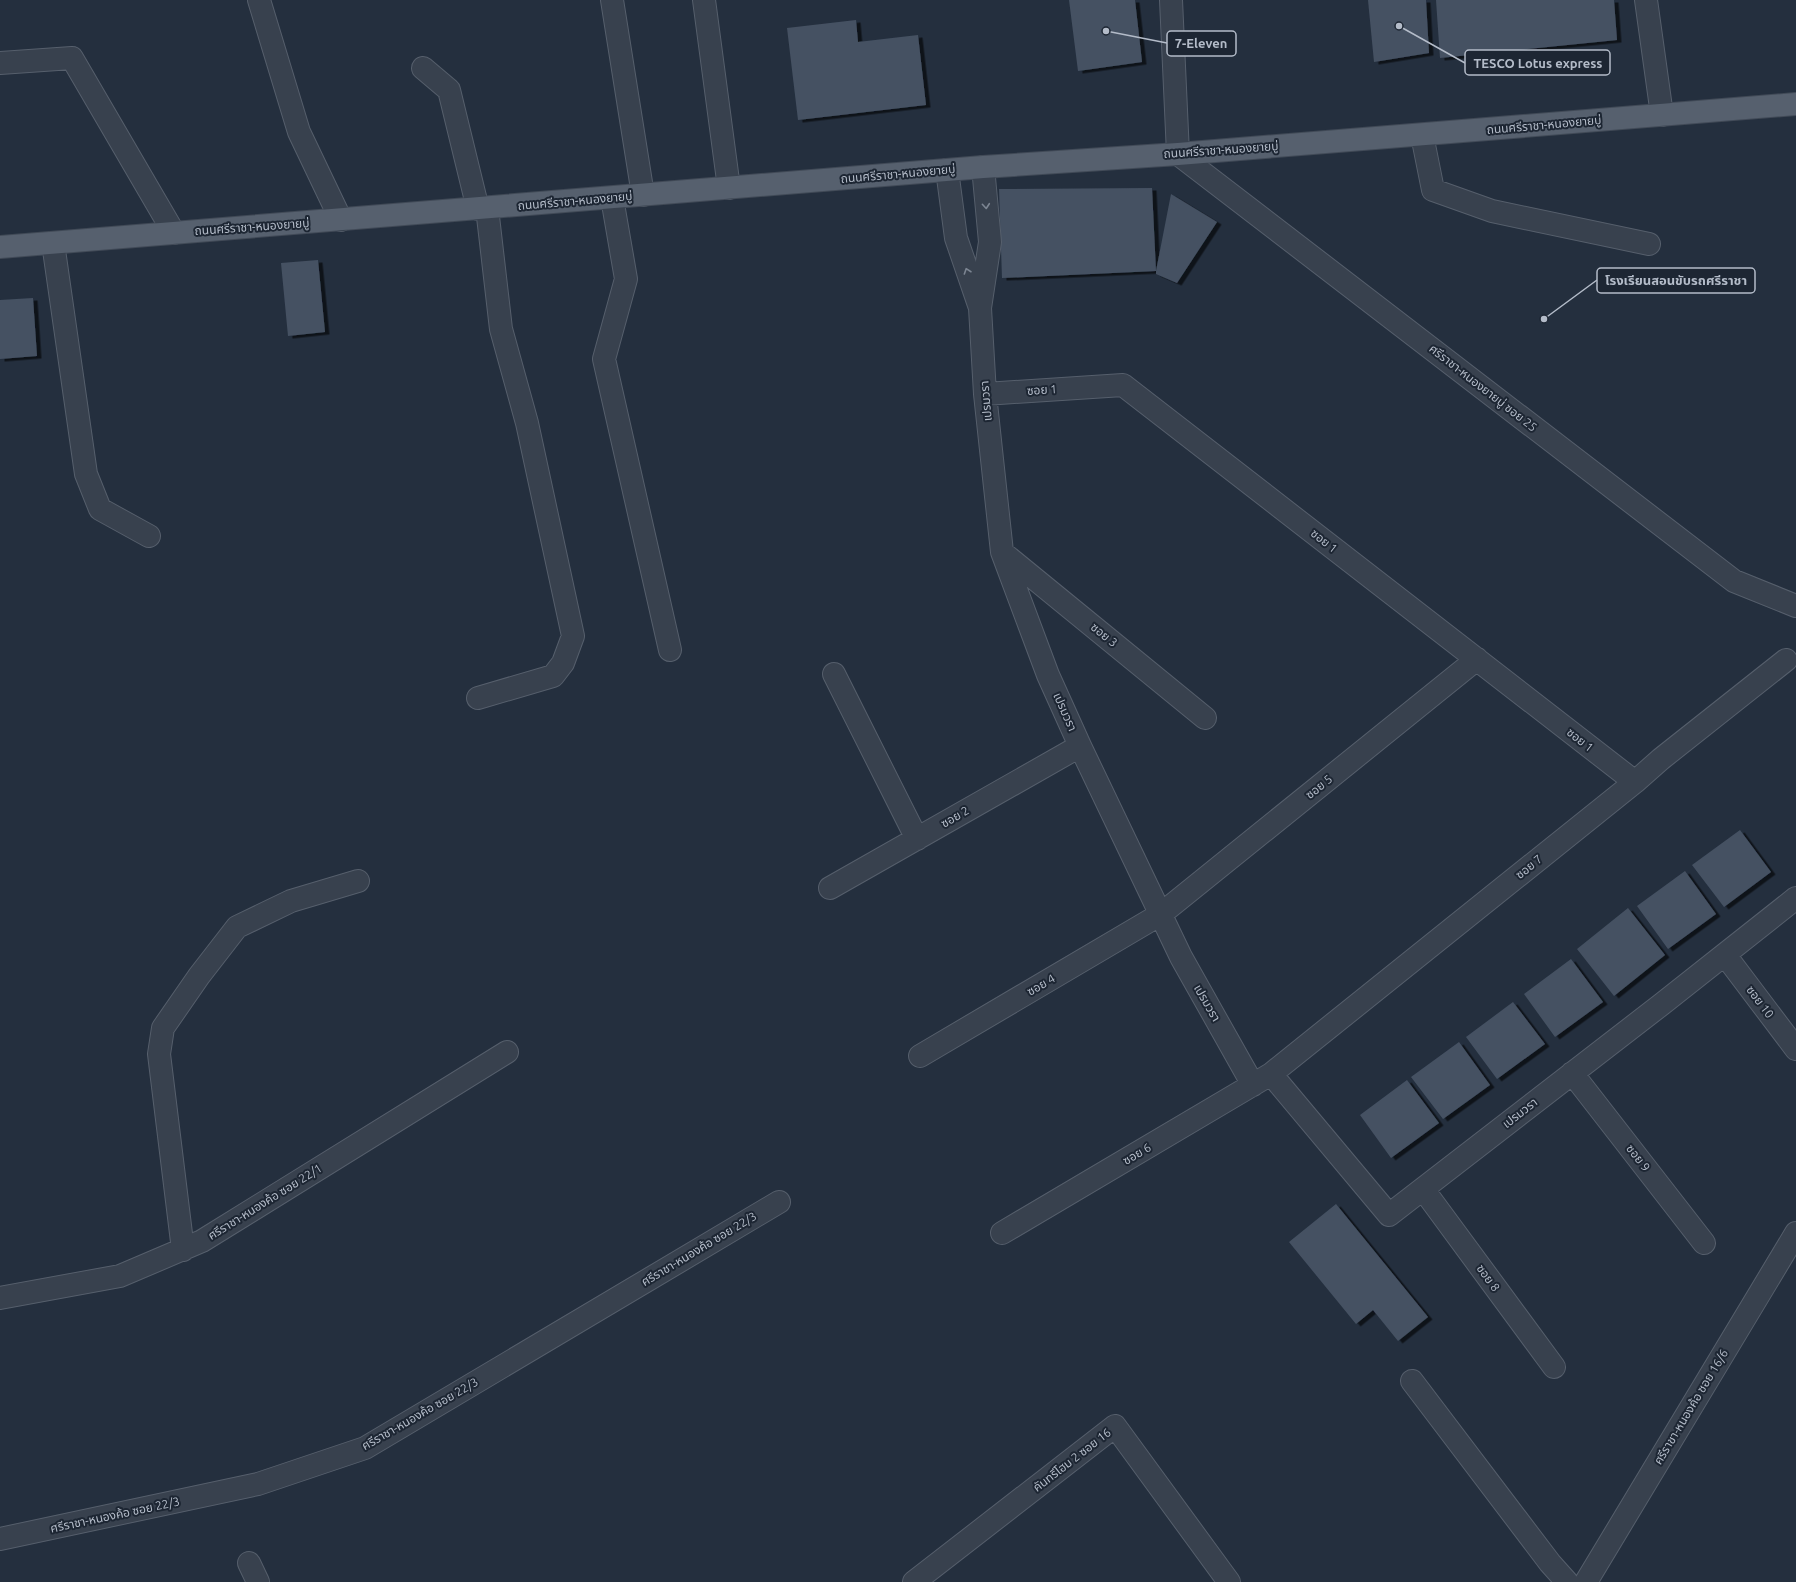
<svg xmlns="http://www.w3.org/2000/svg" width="1796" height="1582" font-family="Ubuntu,'Noto Sans Thai',sans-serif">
	<defs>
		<filter id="shadow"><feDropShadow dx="4.5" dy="2.5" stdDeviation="0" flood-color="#0009"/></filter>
	</defs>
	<rect width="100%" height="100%" fill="#242f3e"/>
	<path fill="#455162" filter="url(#shadow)" d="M1069 0H1135L1142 62 1078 71Z
		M1368 0H1426L1429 53 1374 62Z
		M1436 0H1614L1617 40 1440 58Z
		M856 20 858 42 918 35 926 105 798 120 787 28Z
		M1152 188 1156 271 1171 194 1217 222 1177 283 1156 274V271L1002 278 999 189Z
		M318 260 325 332 288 336 281 263Z
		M33 298 37 356 0 359V300Z
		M1740 830 1771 872 1724 907 1692 865Z
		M1685 871 1716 914 1668 949 1637 906Z
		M1628 908 1665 955 1614 996 1577 949Z
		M1571 959 1603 1002 1555 1037 1524 994Z
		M1513 1002 1545 1044 1497 1079 1466 1037Z
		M1459 1042 1490 1085 1443 1119 1411 1077Z
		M1407 1080 1439 1123 1391 1158 1360 1115Z
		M1336 1204 1428 1317 1398 1341 1373 1310 1356 1324 1289 1242Z"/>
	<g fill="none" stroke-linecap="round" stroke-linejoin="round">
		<g stroke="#565f6c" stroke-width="24">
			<path id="minor" d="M259 0 299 132 341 220
				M612 0 643 195
				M704 0 729 188
				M1171 0 1178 154 1734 581 1796 606
				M1646 0 1662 115
				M0 63 72 58 174 233
				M423 68 449 90 478 209
				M1422 135 1433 190 1492 211 1649 244
				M983 167 990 242 980 308 985 394 1002 552 1048 675 1080 746 1181 957 1253 1085
				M947 170 956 238 979 305
				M612 198 626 279 604 359 670 650
				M53 243 86 474 100 509 149 536
				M985 394 1123 385 1635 782
				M1003 553 1205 718
				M834 674 917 839
				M478 698 553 676 563 663 573 636 527 423 501 329 487 208
				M830 888 1080 746
				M1725 955 1796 1049
				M920 1056 1161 914 1477 659
				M1572 1073 1704 1243
				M1271 1074 1389 1215 1662 1004 1796 898
				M1423 1189 1554 1367
				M1002 1233 1271 1074 1635 782 1661 759 1786 660
				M183 1250 159 1054 163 1028 199 976 237 927 291 901 358 881
				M0 1298 120 1276 202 1241 507 1052
				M1412 1381 1550 1563 1567 1582
				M0 1539 258 1484 365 1448 779 1202
				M249 1563 258 1582
				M914 1582 1115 1426 1229 1582
				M1586 1582 1796 1233"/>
		</g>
		<g stroke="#414a57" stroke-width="24">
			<path id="major" d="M0 247 983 167 1178 154 1796 104"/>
		</g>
		<use href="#minor" stroke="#38414e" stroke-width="22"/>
		<use href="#major" stroke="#56606e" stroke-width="22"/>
	</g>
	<defs><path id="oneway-chevron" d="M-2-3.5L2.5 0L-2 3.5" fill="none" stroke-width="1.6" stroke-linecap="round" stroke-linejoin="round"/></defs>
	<g stroke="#7c8592">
		<use href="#oneway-chevron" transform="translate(986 206) rotate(85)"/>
		<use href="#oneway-chevron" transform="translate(967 271) rotate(-109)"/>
	</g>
	<g text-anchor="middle" stroke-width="4" stroke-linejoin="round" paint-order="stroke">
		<g font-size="12" fill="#b4bcc9" stroke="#1d2633">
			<text transform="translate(1544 125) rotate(-5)" y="4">ถนนศรีราชา-หนองยายบู่</text>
			<text transform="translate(1221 150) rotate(-4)" y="4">ถนนศรีราชา-หนองยายบู่</text>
			<text transform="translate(898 174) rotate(-5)" y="4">ถนนศรีราชา-หนองยายบู่</text>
			<text transform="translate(575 201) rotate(-5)" y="4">ถนนศรีราชา-หนองยายบู่</text>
			<text transform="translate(252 227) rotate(-4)" y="4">ถนนศรีราชา-หนองยายบู่</text>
			<text transform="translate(1483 388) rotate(38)" y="4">ศรีราชา-หนองยายบู่ ซอย 25</text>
			<text transform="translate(1042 390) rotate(-4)" y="4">ซอย 1</text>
			<text transform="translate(986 401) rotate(-95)" y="4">เปรมวรา</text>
			<text transform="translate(1324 541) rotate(38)" y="4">ซอย 1</text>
			<text transform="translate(1104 635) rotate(39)" y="4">ซอย 3</text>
			<text transform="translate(1065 712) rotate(66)" y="4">เปรมวรา</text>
			<text transform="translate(1580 740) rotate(38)" y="4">ซอย 1</text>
			<text transform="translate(1319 787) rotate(-39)" y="4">ซอย 5</text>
			<text transform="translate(955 817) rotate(-30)" y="4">ซอย 2</text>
			<text transform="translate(1529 867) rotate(-39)" y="4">ซอย 7</text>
			<text transform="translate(1041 985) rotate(-30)" y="4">ซอย 4</text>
			<text transform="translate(1760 1002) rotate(53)" y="4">ซอย 10</text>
			<text transform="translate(1207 1003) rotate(60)" y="4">เปรมวรา</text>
			<text transform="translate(1520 1113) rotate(-38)" y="4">เปรมวรา</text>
			<text transform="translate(1137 1154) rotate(-31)" y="4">ซอย 6</text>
			<text transform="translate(1638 1158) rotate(52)" y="4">ซอย 9</text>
			<text transform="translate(265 1202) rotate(-32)" y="4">ศรีราชา-หนองค้อ ซอย 22/1</text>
			<text transform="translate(699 1249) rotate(-31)" y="4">ศรีราชา-หนองค้อ ซอย 22/3</text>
			<text transform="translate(1488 1278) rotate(54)" y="4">ซอย 8</text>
			<text transform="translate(1691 1407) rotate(-59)" y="4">ศรีราชา-หนองค้อ ซอย 16/6</text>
			<text transform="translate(420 1414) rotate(-30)" y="4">ศรีราชา-หนองค้อ ซอย 22/3</text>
			<text transform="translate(1072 1460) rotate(-38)" y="4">คันทรีโฮม 2 ซอย 16</text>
			<text transform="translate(115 1515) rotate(-12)" y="4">ศรีราชา-หนองค้อ ซอย 22/3</text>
		</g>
	</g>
	<path fill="none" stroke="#b4bcc9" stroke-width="1.5" d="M1106 31L1167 43M1399 26L1465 63M1544 319L1597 280"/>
	<g fill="#b4bcc9" stroke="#1d2633" stroke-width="1.5">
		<circle cx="1106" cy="31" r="4"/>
		<circle cx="1399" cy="26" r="4"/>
		<circle cx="1544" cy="319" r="4"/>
	</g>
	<g fill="#1d2633" stroke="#b4bcc9" stroke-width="1.5">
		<rect x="1167" y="31" width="69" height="25" rx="4"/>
		<rect x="1465" y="50" width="145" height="25" rx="4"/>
		<rect x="1597" y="268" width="158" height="25" rx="4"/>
	</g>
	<g font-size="13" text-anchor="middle" font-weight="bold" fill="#b4bcc9">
		<text x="1201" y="48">7-Eleven</text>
		<text x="1538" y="68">TESCO Lotus express</text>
		<text x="1676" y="285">โรงเรียนสอนขับรถศรีราชา</text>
	</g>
</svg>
